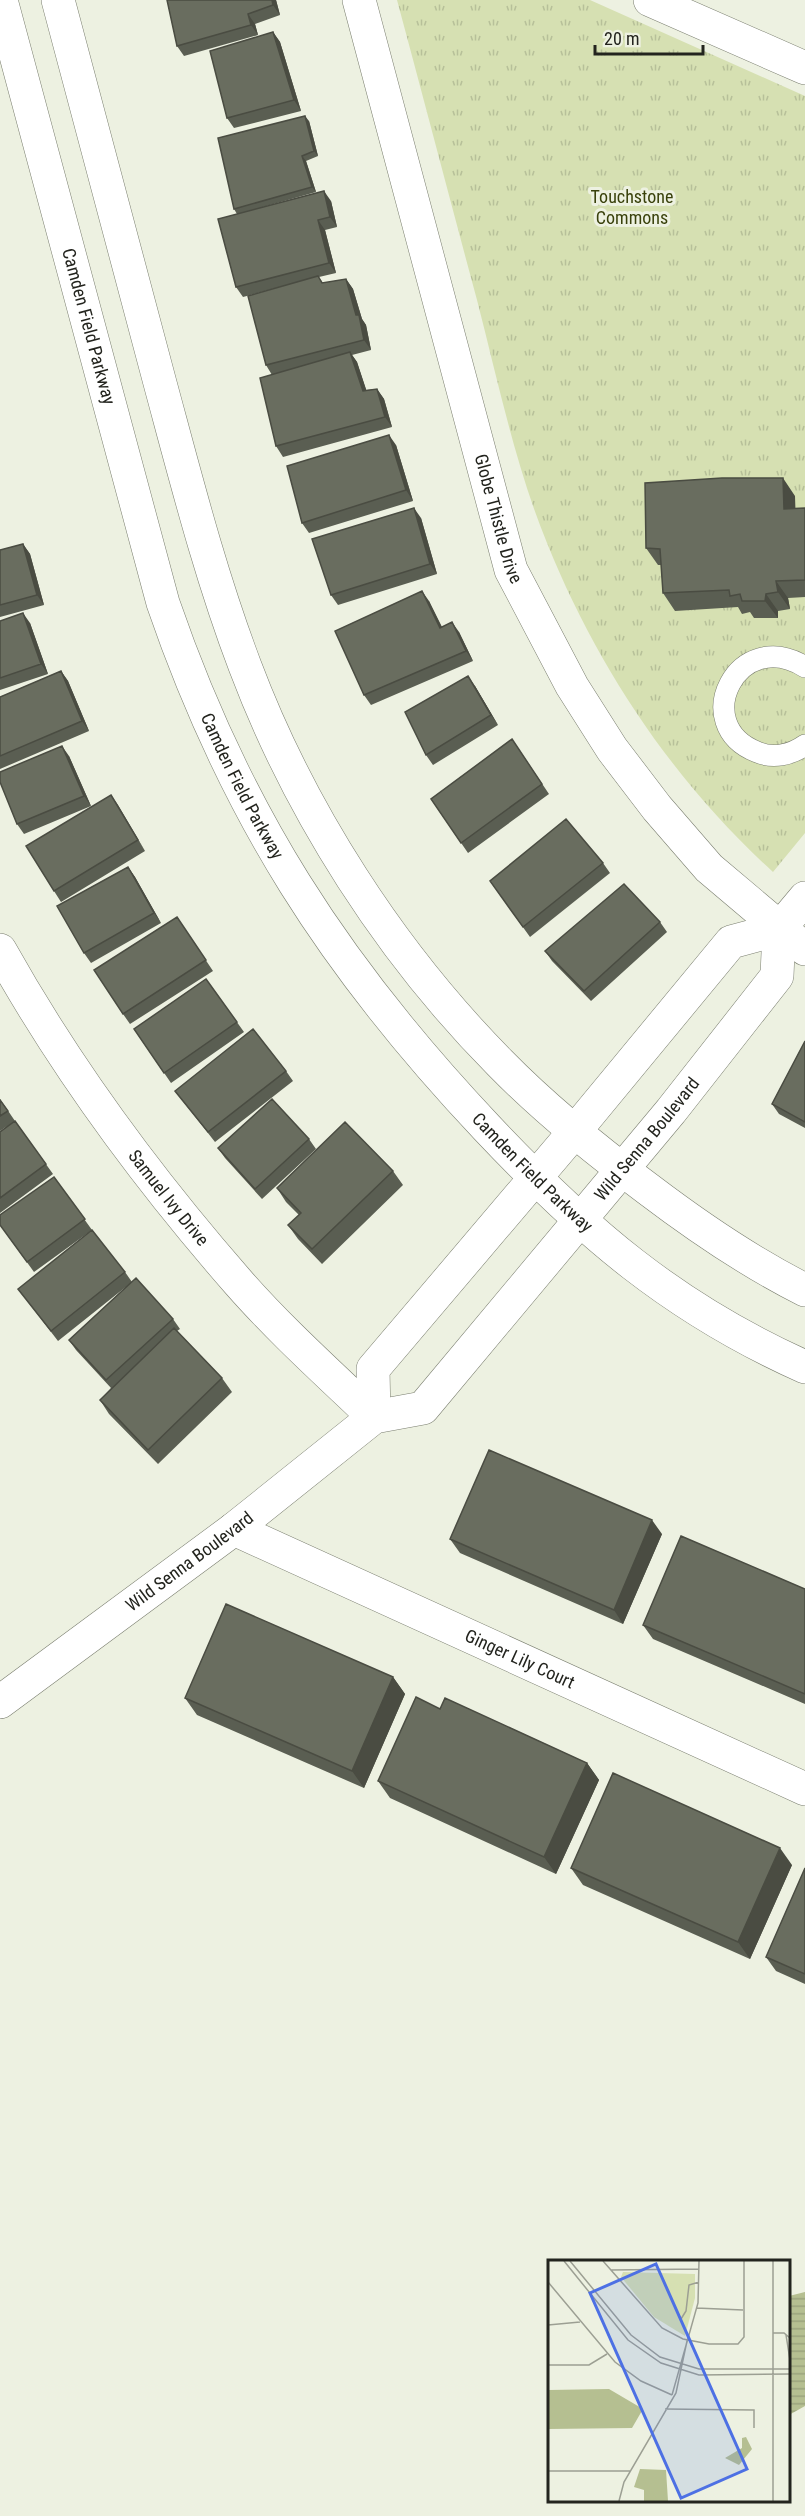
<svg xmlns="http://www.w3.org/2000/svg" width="805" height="2516" font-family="'Roboto Condensed',sans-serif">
	<defs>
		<pattern id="park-tufts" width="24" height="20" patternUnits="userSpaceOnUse" patternTransform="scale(1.5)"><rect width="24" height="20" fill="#d6e0b2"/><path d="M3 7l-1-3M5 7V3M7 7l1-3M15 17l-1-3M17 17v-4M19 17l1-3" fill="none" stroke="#b7c099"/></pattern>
		<pattern id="water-rules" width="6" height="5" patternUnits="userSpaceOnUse" patternTransform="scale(1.5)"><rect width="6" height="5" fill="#b5bf91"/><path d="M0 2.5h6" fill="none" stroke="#9ba47d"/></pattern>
	</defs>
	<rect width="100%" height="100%" fill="#edf1e1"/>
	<path fill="url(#park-tufts)" d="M397 0H590L805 96V833L773 872C673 781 597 667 547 543 515 465 498 381 477 300 450 200 424 100 397 0Z"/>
	<path fill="url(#water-rules)" d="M805 2292V2406L789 2415V2296Z"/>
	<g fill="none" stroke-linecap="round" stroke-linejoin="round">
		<g stroke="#7a7e6f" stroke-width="22">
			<path id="lane" d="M805 667C738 625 688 725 757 752 773 759 791 755 805 745"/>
		</g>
		<g stroke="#7a7e6f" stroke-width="34">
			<g id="street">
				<path id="s1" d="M359 0 511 570 572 686 612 749 657 808 709 868 805 949"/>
				<path d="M650 0 805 68"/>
				<path id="s2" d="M0 950C67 1070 148 1179 238 1282 280 1330 328 1373 374 1417"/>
				<path d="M374 1417 373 1369 575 1131 731 942 779 929 805 898"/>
				<path id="s3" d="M234 1529 805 1789"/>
				<path id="s4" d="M0 1702 234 1529 374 1417 423 1408 671 1111 777 976 779 929"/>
			</g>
		</g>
		<g stroke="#7a7e6f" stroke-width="34">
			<g id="secondary">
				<path id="s5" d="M1 0 163 603C235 813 335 967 487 1128 585 1232 673 1308 805 1367"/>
				<path d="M58 0C92 128 126 256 160 383 186 479 210 574 245 666 300 812 391 953 500 1063 545 1109 597 1151 648 1189 698 1227 749 1262 805 1290"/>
			</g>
		</g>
		<use href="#lane" stroke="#fff" stroke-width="21"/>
		<use href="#street" stroke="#fff" stroke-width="33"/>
		<use href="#secondary" stroke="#fff" stroke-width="33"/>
	</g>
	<path fill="#5a5e52" d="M167 0H276L280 15 255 24 258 35 184 56 177 46Z
		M273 32 280 42 301 111 234 128 227 118Z
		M309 121 318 156 306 161 316 192 263 207 331 201 337 227 325 230 336 273 319 277 323 283 346 279 353 289 362 319 366 325 371 350 352 355 357 362 366 390 377 389 384 399 392 427 283 457 276 446 272 375 266 365 283 286 243 297 236 287 237 214 234 209Z
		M396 445 413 501 309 533 302 523Z
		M795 496V509L805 508V597L788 598 790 609 778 611V618H754L750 612 742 614 738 607 675 611 663 593 661 565H658L646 548Z
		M421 518 437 574 338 605 331 595Z
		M23 544 30 554 44 605 0 617V550Z
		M429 601 442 627 459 632 473 661 371 705 364 695Z
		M0 621 30 623 48 674 0 690Z
		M61 671 68 681 89 731 0 769V697Z
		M475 686 498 725 433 765 426 755Z
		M512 739 549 794 468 853 431 799Z
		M69 756 91 806 24 834 17 824Z
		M111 795 145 851 61 902 54 891Z
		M603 863 610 873 530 937 490 881Z
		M128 867 135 877 161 923 91 963 84 953Z
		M177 917 213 971 130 1024 123 1014Z
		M660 922 667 932 591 1001 552 961 545 951Z
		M206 979 244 1032 171 1083 134 1029Z
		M805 1041V1128L779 1114 772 1104Z
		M286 1071 293 1081 215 1142 175 1091Z
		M0 1099 15 1121 53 1174 0 1213V1132L7 1126 0 1131Z
		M309 1139 316 1149 262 1199 225 1158 218 1148Z
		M393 1171 403 1185 322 1264 298 1239 288 1225 299 1215 286 1202 277 1188Z
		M54 1177 92 1230 34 1272 0 1225Z
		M125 1272 132 1282 173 1319 180 1329 177 1331 222 1378 232 1392 158 1464 109 1414 100 1400 111 1388 76 1350 69 1340 127 1286 58 1341 18 1289Z
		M662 1534 623 1624 460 1553 450 1539Z
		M805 1589V1704L653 1639 643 1625Z
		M393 1677 405 1694 364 1788 197 1715 185 1698Z
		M440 1709 587 1763 599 1780 556 1874 390 1798 378 1781Z
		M792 1865 750 1959 583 1885 571 1868Z
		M805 1868V1984L776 1971 766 1957Z"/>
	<path fill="#4a4c42" d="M272 0H276L280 15 273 5Z
		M248 14 255 24 258 35 251 25Z
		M273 32 280 42 301 111 294 100Z
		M305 116 309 121 318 156 314 151Z
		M302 156 306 161 316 192 312 187Z
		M324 191 331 201 337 227 330 217Z
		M318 220 325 230 336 273 329 263Z
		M346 279 353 289 362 319 366 325 371 350 364 340Z
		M350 352 357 362 370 401 363 391Z
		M377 389 384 399 392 427 385 417Z
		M389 435 396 445 413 501 406 490Z
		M783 478 795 496 796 526 784 509Z
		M414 508 421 518 437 574 430 564Z
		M23 544 30 554 44 605 37 595Z
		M776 581 788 598 790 609 778 592Z
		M422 591 429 601 447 638 440 628Z
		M766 594 778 611V618L765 601Z
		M23 613 30 623 48 674 41 664Z
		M452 622 459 632 473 661 466 651Z
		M61 671 68 681 89 731 82 721Z
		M468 676 475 686 498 725 491 715Z
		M62 746 69 756 91 806 84 796Z
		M111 795 118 805 145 851 138 840Z
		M128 867 135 877 161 923 154 913Z
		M652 1520 662 1534 623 1624 614 1610Z
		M393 1677 405 1694 364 1788 352 1771Z
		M587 1763 599 1780 556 1874 544 1857Z
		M780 1848 792 1865 750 1959 738 1942Z"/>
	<path fill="#696d5f" stroke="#4a4c42" stroke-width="1.5" d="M167 0H272L273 5 248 14 251 25 177 46Z
		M273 32 294 100 227 118 210 51Z
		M305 116 314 151 302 156 312 187 234 209 218 138Z
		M324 191 330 217 318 220 329 263 236 287 218 219Z
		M318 276 322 283 346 279 356 315H359L364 340 266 365 248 296Z
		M350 352 363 391 377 389 385 417 276 446 260 378Z
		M389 435 406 490 302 523 287 466Z
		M722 478H783L784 509 805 508V580L776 581 778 592 766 594 765 601H742L740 594 730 596 729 590 663 593 660 549 646 548 645 483Z
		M414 508 430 564 331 595 312 539Z
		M23 544 37 595 0 605V550Z
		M422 591 440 628 452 622 466 651 364 695 335 631Z
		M23 613 41 664 0 678V621Z
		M61 671 82 721 0 756V697Z
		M468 676 491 715 426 755 405 712Z
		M512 739 542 784 461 843 431 799Z
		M62 746 84 796 17 824 0 782V772Z
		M111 795 138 840 54 891 26 846Z
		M566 819 603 863 523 927 490 881Z
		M128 867 154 913 84 953 57 906Z
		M624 884 660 922 584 991 545 951Z
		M177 917 206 960 123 1014 94 970Z
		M206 979 237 1022 164 1073 134 1029Z
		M253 1029 286 1071 208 1132 175 1091Z
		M805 1041V1122L772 1104Z
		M272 1099 309 1139 255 1189 218 1148Z
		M0 1100 8 1111 0 1116Z
		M15 1121 46 1164 0 1198V1132Z
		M345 1122 393 1171 312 1249 288 1225 301 1213 277 1188Z
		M54 1177 85 1219 27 1262 0 1225V1215Z
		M92 1230 125 1272 51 1331 18 1289Z
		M136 1278 173 1319 106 1380 69 1340Z
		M174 1328 222 1378 148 1450 100 1400Z
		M489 1450 652 1520 614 1610 450 1539Z
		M681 1536 805 1589V1694L643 1625Z
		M226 1604 393 1677 352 1771 185 1698Z
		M416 1697 440 1709 445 1698 587 1763 544 1857 378 1781Z
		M613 1773 780 1848 738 1942 571 1868Z
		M805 1868V1974L766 1957Z"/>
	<g text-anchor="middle" stroke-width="6" stroke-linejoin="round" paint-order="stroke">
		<g font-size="18" fill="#39410b" stroke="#edf1e1">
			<text x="632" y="203">Touchstone<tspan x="632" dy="21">Commons</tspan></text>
		</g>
		<g font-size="18" fill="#23241e" stroke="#edf1e1">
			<text dy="6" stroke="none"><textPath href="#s5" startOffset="338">Camden Field Parkway</textPath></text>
			<text dy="6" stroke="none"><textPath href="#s1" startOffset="537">Globe Thistle Drive</textPath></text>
			<text dy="6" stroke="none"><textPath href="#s5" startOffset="824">Camden Field Parkway</textPath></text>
			<text dy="6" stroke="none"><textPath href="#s4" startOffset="870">Wild Senna Boulevard</textPath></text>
			<text dy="6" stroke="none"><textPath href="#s5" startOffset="1310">Camden Field Parkway</textPath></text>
			<text dy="6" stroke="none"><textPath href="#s2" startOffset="300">Samuel Ivy Drive</textPath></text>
			<text dy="6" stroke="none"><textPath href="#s4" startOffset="236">Wild Senna Boulevard</textPath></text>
			<text dy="6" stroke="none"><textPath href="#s3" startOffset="314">Ginger Lily Court</textPath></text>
		</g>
	</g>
	<g transform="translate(548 2260)">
		<rect width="242" height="242" fill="#edf1e1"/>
		<path d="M75 12 147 14V38L137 76 106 57 73 17Z" fill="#d6e0b2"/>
		<path d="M61 129 95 149 84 168 0 169 1 130ZM198 177 204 189 191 205 177 198 194 188V178ZM92 209 118 210 120 241H96V230L86 227Z" fill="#b5bf91"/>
		<path fill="none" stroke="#9c9f93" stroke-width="1.5" d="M16 1 80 80 113 103 151 115 242 114M22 1 83 75 112 97 151 109H242M55 1 114 68 135 79 161 84H190L196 77V1M63 10 151 9M0 22 67 102 93 121 124 135M148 48 195 50M133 59 138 51 141 25 151 22M0 65 32 62M225 73H236L242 78M238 75 242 100M0 105H41L59 94M124 135 150 43 151 1M117 149 206 150V168M0 211H82M71 241 76 222 128 133 139 81M225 241V1"/>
		<path fill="#4d70e4" fill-opacity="0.15" stroke="#4d70e4" stroke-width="3" d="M108 4 199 209 133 238 42 33Z"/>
		<rect width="242" height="242" fill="none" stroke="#23241e" stroke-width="3"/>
	</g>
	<path d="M595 45v9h108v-9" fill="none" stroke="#23241e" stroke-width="3"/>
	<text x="604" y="45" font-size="18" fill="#23241e" stroke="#edf1e1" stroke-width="4.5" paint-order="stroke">20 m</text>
</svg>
